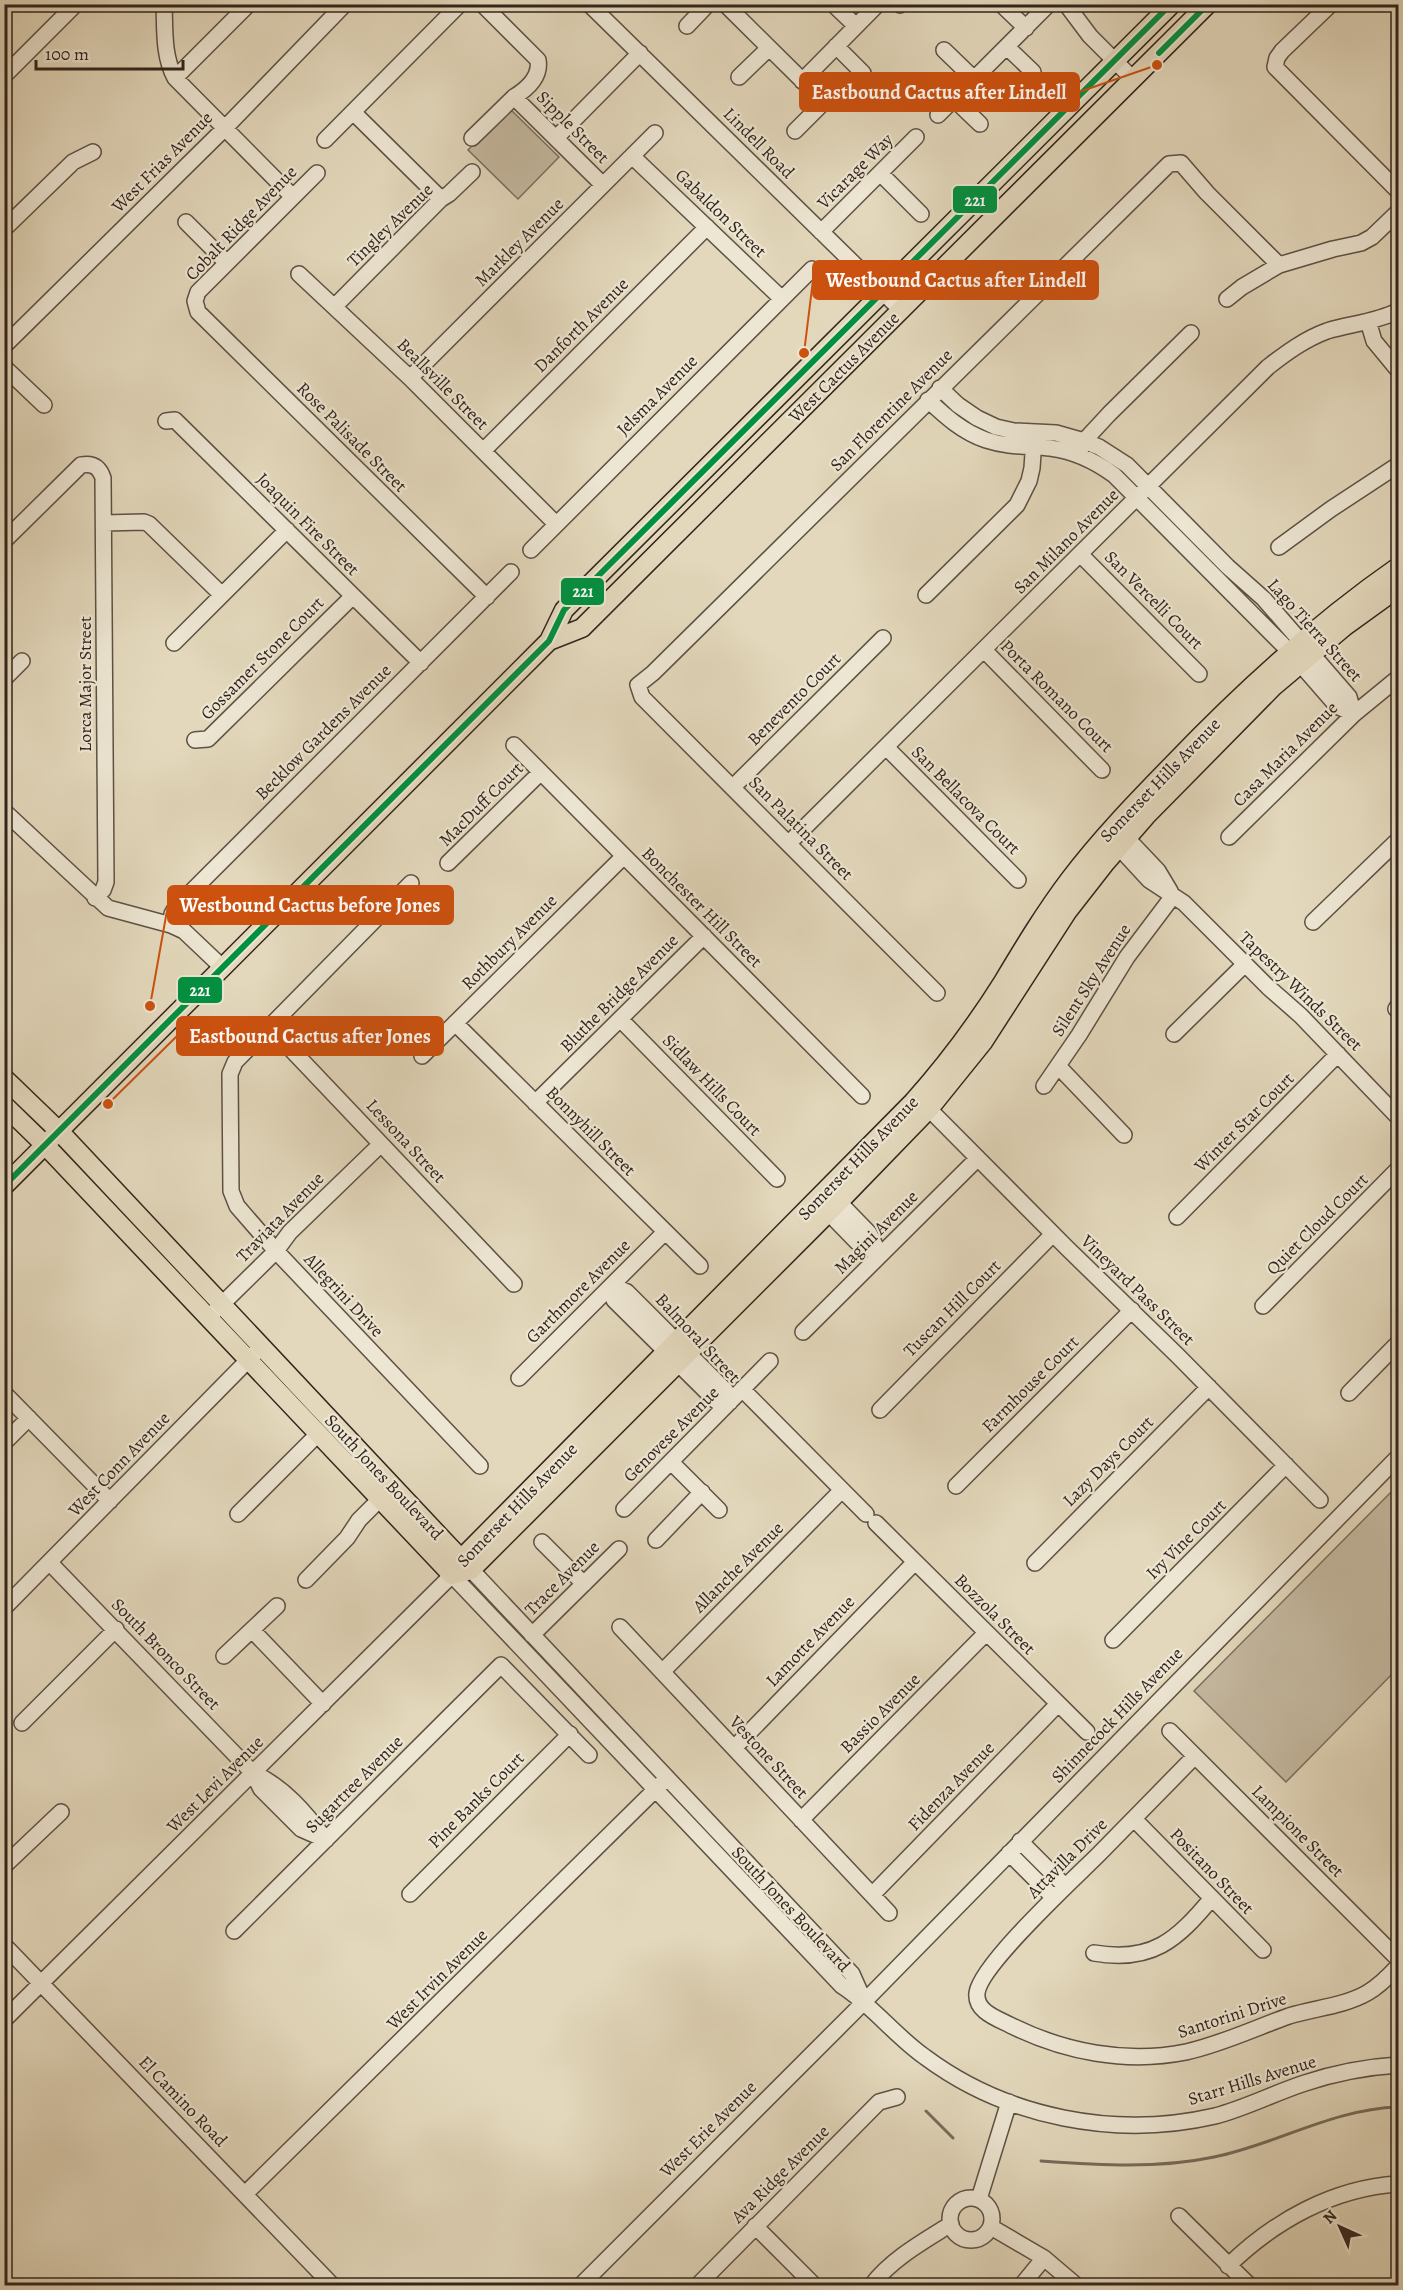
<svg xmlns="http://www.w3.org/2000/svg" width="1403" height="2290" font-family="Alegreya,serif">
	<rect width="100%" height="100%" fill="#e3d8bc"/>
	<filter id="stains"><feTurbulence type="fractalNoise" baseFrequency=".00333" numOctaves="4"/><feColorMatrix values="0 0 0 0 .2 0 0 0 0 .09 0 0 0 0 .02 0 0 0 .5 -.17"/></filter>
	<radialGradient id="worn" r=".72"><stop offset=".6" stop-color="#630" stop-opacity="0"/><stop offset="1" stop-color="#630" stop-opacity=".3"/></radialGradient>
	<path fill="#c5b9a1" stroke="#7c6e5f" stroke-width="1.5" d="M511 110 559 157 518 199 468 150 506 111Z
		M1397 1486 1398 1668 1286 1782 1194 1691Z"/>
	<g fill="none" stroke-linecap="round" stroke-linejoin="round">
		<path stroke="#786b5c" stroke-width="3" d="M926 2111 953 2138
			M1041 2161C1098 2165 1158 2169 1214 2157 1277 2144 1333 2109 1398 2107"/>
		<g stroke="#5e5145" stroke-width="18">
			<path id="minor" d="M164 4C165 29 163 56 175 78L293 197
				M482 4 538 60C541 77 527 89 514 97L603 185
				M589 4 901 310
				M725 4 824 102 795 131
				M833 4 856 26
				M900 4V5
				M1001 4 1026 28
				M1066 4 1090 36 1133 79
				M1331 4 1282 51 1277 58 1275 67 1398 191
				M687 26 708 4
				M836 46 863 73
				M1007 47 1033 72
				M944 50 974 79
				M4 76 76 4
				M739 77 769 48
				M175 78 249 4
				M802 81 878 4
				M954 99 980 124
				M353 112 441 199
				M938 115 1049 4
				M472 138 514 97
				M556 138 640 53
				M325 140 460 4
				M632 156 782 299
				M317 173 198 292 195 301 198 312 487 597
				M880 173 921 214
				M186 222 227 263
				M4 229 73 162 93 152
				M821 232 916 137
				M299 274 410 378 556 524
				M1227 299 1242 287 1279 265 1333 249 1361 243 1372 237 1398 212
				M335 306 441 199 449 194 472 172
				M1368 321 1374 341 1398 370
				M4 346 224 129 345 4
				M4 367 44 405
				M410 378 655 133
				M940 388 958 405 977 418 996 427 1014 431 1056 433 1084 441 1099 447 1127 465 1228 567 1264 599 1349 697 1354 714
				M928 400C946 417 963 432 986 440 1007 447 1028 446 1050 448 1074 451 1095 461 1114 475L1290 652 1337 706 1354 714
				M166 421 175 420 421 663
				M1082 447 1084 441 1109 414 1191 333
				M483 451 707 227
				M104 523 144 522 149 524 222 595
				M4 541 81 465C92 463 99 466 103 478L106 882 103 890 95 898
				M1279 547 1331 509 1398 465
				M531 550 812 269
				M1080 554 1199 674
				M926 595 1017 505 1029 481 1032 468 1034 439
				M174 643 287 530
				M984 650 1102 770
				M4 679 22 661
				M195 740 208 739 353 596
				M514 745 862 1096
				M886 747 1018 880
				M733 787 883 638
				M4 811 108 908 171 925 184 931 223 968
				M1120 831 1158 871 1170 891
				M1229 837 1354 714 1398 678
				M1112 840 1149 880 1184 903 1268 987 1301 1016 1398 1117
				M789 843 1268 367C1286 353 1305 339 1327 331 1350 324 1376 322 1398 311
				M448 863 541 772
				M411 883 235 1062 230 1074 231 1191 237 1206 276 1251 480 1466
				M1313 922 1398 840
				M171 925 172 914 176 907 511 572
				M937 993 642 697 638 685 653 673 1169 164 1181 163 1207 193 1279 265
				M1396 1009 1398 1006
				M620 1019 777 1179
				M455 1023 700 1266
				M269 1026 514 1284
				M1174 1034 1245 964
				M422 1056 624 856
				M1058 1066 1124 1135
				M1044 1086 1079 1035 1127 957 1173 896
				M535 1103 704 936
				M929 1109 1067 1248 1178 1356 1320 1500
				M832 1195 869 1233 880 1255
				M821 1205 857 1242 880 1255
				M1177 1217 1338 1054
				M612 1285 627 1292 726 1391 730 1402 716 1401 614 1300Z
				M1263 1306 1398 1169
				M214 1312 276 1251 290 1232 381 1144
				M803 1332 977 1159
				M519 1378 665 1232
				M742 1389 866 1514
				M4 1393 110 1501
				M1349 1393 1398 1343
				M880 1410 1053 1234
				M4 1443 29 1418
				M671 1462 719 1510
				M956 1486 1132 1310
				M624 1509 770 1361
				M238 1514 318 1434
				M876 1523 1087 1732
				M656 1540 702 1492
				M542 1542 584 1584
				M50 1563 253 1773 261 1789 301 1829 326 1840
				M1035 1563 1209 1387
				M452 1575 842 1986C873 2006 895 2036 925 2057 1007 2118 1116 2139 1215 2116 1246 2108 1274 2093 1305 2083 1335 2073 1366 2067 1398 2065
				M306 1580 347 1538 359 1520 380 1499
				M4 1608 261 1347
				M620 1627 889 1913
				M252 1630 323 1704
				M532 1635 619 1549
				M1113 1640 1286 1465
				M224 1656 277 1606
				M662 1672 842 1490
				M22 1723 116 1629
				M1170 1731 1398 1959
				M734 1748 915 1562
				M1195 1756C1163 1789 1131 1821 1099 1854 1076 1877 980 1965 977 1993 975 2011 996 2018 1010 2025 1064 2052 1126 2064 1186 2052 1222 2044 1255 2028 1289 2016 1315 2008 1344 2006 1367 1993 1379 1986 1389 1976 1398 1966
				M253 1773C283 1786 306 1813 325 1839
				M1134 1819 1263 1950
				M801 1820 986 1633
				M1020 1841 1065 1886
				M1009 1853 1054 1898
				M4 1866 61 1812
				M410 1894 570 1734
				M872 1895 1058 1704
				M234 1931 501 1665 589 1755
				M4 1945 333 2286
				M1094 1953C1152 1963 1177 1940 1212 1898
				M4 2020 452 1575 461 1559 852 1974 864 2001
				M245 2194 661 1784
				M950 2219a21 21 0 1 1 42 0a21 21 0 1 1-42 0Z
				M979 2199 1009 2102
				M1179 2216 1250 2286
				M755 2226 815 2286
				M991 2227 1044 2258 1077 2286
				M1228 2266C1274 2221 1333 2188 1398 2184
				M580 2286 854 2012 1398 1457
				M697 2286 879 2102 897 2097
				M871 2286C891 2259 924 2241 951 2224
				M1021 2286 1044 2258"/>
		</g>
		<g stroke="#32241d" stroke-width="21">
			<path id="major" d="M549 641 582 628 1208 4
				M4 1078 59 1131 461 1559 913 1102C946 1065 976 1025 1003 982 1024 947 1045 912 1070 879 1101 838 1137 801 1173 764 1242 692 1316 624 1398 567
				M4 1105 45 1145 452 1575 471 1570 836 1205 929 1109 983 1042 1067 912 1106 862 1146 816 1274 686 1344 627 1398 588
				M4 1186 549 641 564 610 1172 4"/>
		</g>
		<use href="#minor" stroke="#ede6d3" stroke-width="15"/>
		<use href="#major" stroke="#e3d8bc" stroke-width="18"/>
		<g stroke="#ede6d3" stroke-width="10">
			<path id="bus-1" d="M1159 53 1208 4
				M4 1186 549 641 564 610 1171 4"/>
		</g>
		<use href="#bus-1" stroke="#009140" stroke-width="6"/>
	</g>
	<g text-anchor="middle" stroke-width="4.5" stroke-linejoin="round" paint-order="stroke">
		<g font-size="18" fill="#32241d" stroke="#ede6d3">
			<text transform="translate(573 127) rotate(45)" y="6">Sipple Street</text>
			<text transform="translate(759 143) rotate(45)" y="6">Lindell Road</text>
			<text transform="translate(162 162) rotate(-45)" y="6">West Frias Avenue</text>
			<text transform="translate(855 171) rotate(-45)" y="6">Vicarage Way</text>
			<text transform="translate(721 213) rotate(44)" y="6">Gabaldon Street</text>
			<text transform="translate(241 223) rotate(-46)" y="6">Cobalt Ridge Avenue</text>
			<text transform="translate(390 225) rotate(-44)" y="6">Tingley Avenue</text>
			<text transform="translate(519 242) rotate(-45)" y="6">Markley Avenue</text>
			<text transform="translate(581 325) rotate(-45)" y="6">Danforth Avenue</text>
			<text transform="translate(844 367) rotate(-45)" y="6">West Cactus Avenue</text>
			<text transform="translate(443 384) rotate(45)" y="6">Beallsville Street</text>
			<text transform="translate(657 395) rotate(-45)" y="6">Jelsma Avenue</text>
			<text transform="translate(891 410) rotate(-45)" y="6">San Florentine Avenue</text>
			<text transform="translate(352 437) rotate(45)" y="6">Rose Palisade Street</text>
			<text transform="translate(308 524) rotate(45)" y="6">Joaquin Fire Street</text>
			<text transform="translate(1066 541) rotate(-45)" y="6">San Milano Avenue</text>
			<text transform="translate(1154 600) rotate(45)" y="6">San Vercelli Court</text>
			<text transform="translate(1315 630) rotate(48)" y="6">Lago Tierra Street</text>
			<text transform="translate(262 658) rotate(-45)" y="6">Gossamer Stone Court</text>
			<text transform="translate(85 684) rotate(-90)" y="6">Lorca Major Street</text>
			<text transform="translate(1057 696) rotate(45)" y="6">Porta Romano Court</text>
			<text transform="translate(794 699) rotate(-45)" y="6">Benevento Court</text>
			<text transform="translate(323 732) rotate(-45)" y="6">Becklow Gardens Avenue</text>
			<text transform="translate(1285 754) rotate(-45)" y="6">Casa Maria Avenue</text>
			<text transform="translate(1160 780) rotate(-46)" y="6">Somerset Hills Avenue</text>
			<text transform="translate(966 800) rotate(45)" y="6">San Bellacova Court</text>
			<text transform="translate(481 804) rotate(-45)" y="6">MacDuff Court</text>
			<text transform="translate(801 828) rotate(45)" y="6">San Palatina Street</text>
			<text transform="translate(702 907) rotate(45)" y="6">Bonchester Hill Street</text>
			<text transform="translate(509 942) rotate(-45)" y="6">Rothbury Avenue</text>
			<text transform="translate(1091 980) rotate(-57)" y="6">Silent Sky Avenue</text>
			<text transform="translate(1301 991) rotate(44)" y="6">Tapestry Winds Street</text>
			<text transform="translate(619 993) rotate(-45)" y="6">Bluthe Bridge Avenue</text>
			<text transform="translate(712 1085) rotate(46)" y="6">Sidlaw Hills Court</text>
			<text transform="translate(1244 1122) rotate(-45)" y="6">Winter Star Court</text>
			<text transform="translate(591 1131) rotate(45)" y="6">Bonnyhill Street</text>
			<text transform="translate(406 1141) rotate(47)" y="6">Lessona Street</text>
			<text transform="translate(858 1158) rotate(-46)" y="6">Somerset Hills Avenue</text>
			<text transform="translate(280 1217) rotate(-46)" y="6">Traviata Avenue</text>
			<text transform="translate(1317 1224) rotate(-45)" y="6">Quiet Cloud Court</text>
			<text transform="translate(876 1232) rotate(-45)" y="6">Magini Avenue</text>
			<text transform="translate(1138 1290) rotate(44)" y="6">Vineyard Pass Street</text>
			<text transform="translate(578 1291) rotate(-45)" y="6">Garthmore Avenue</text>
			<text transform="translate(344 1295) rotate(47)" y="6">Allegrini Drive</text>
			<text transform="translate(952 1308) rotate(-45)" y="6">Tuscan Hill Court</text>
			<text transform="translate(698 1338) rotate(47)" y="6">Balmoral Street</text>
			<text transform="translate(1030 1384) rotate(-45)" y="6">Farmhouse Court</text>
			<text transform="translate(671 1434) rotate(-45)" y="6">Genovese Avenue</text>
			<text transform="translate(1108 1461) rotate(-45)" y="6">Lazy Days Court</text>
			<text transform="translate(119 1464) rotate(-46)" y="6">West Conn Avenue</text>
			<text transform="translate(384 1477) rotate(47)" y="6">South Jones Boulevard</text>
			<text transform="translate(517 1505) rotate(-46)" y="6">Somerset Hills Avenue</text>
			<text transform="translate(1186 1539) rotate(-45)" y="6">Ivy Vine Court</text>
			<text transform="translate(738 1567) rotate(-45)" y="6">Allanche Avenue</text>
			<text transform="translate(562 1578) rotate(-45)" y="6">Trace Avenue</text>
			<text transform="translate(995 1614) rotate(45)" y="6">Bozzola Street</text>
			<text transform="translate(810 1641) rotate(-46)" y="6">Lamotte Avenue</text>
			<text transform="translate(166 1654) rotate(46)" y="6">South Bronco Street</text>
			<text transform="translate(880 1713) rotate(-45)" y="6">Bassio Avenue</text>
			<text transform="translate(1117 1715) rotate(-46)" y="6">Shinnecock Hills Avenue</text>
			<text transform="translate(769 1757) rotate(47)" y="6">Vestone Street</text>
			<text transform="translate(215 1784) rotate(-45)" y="6">West Levi Avenue</text>
			<text transform="translate(354 1784) rotate(-45)" y="6">Sugartree Avenue</text>
			<text transform="translate(951 1786) rotate(-46)" y="6">Fidenza Avenue</text>
			<text transform="translate(476 1800) rotate(-45)" y="6">Pine Banks Court</text>
			<text transform="translate(1298 1831) rotate(45)" y="6">Lampione Street</text>
			<text transform="translate(1067 1858) rotate(-45)" y="6">Attavilla Drive</text>
			<text transform="translate(1212 1871) rotate(46)" y="6">Positano Street</text>
			<text transform="translate(791 1909) rotate(47)" y="6">South Jones Boulevard</text>
			<text transform="translate(437 1979) rotate(-45)" y="6">West Irvin Avenue</text>
			<text transform="translate(1232 2015) rotate(-18)" y="6">Santorini Drive</text>
			<text transform="translate(1252 2080) rotate(-17)" y="6">Starr Hills Avenue</text>
			<text transform="translate(183 2101) rotate(46)" y="6">El Camino Road</text>
			<text transform="translate(708 2129) rotate(-45)" y="6">West Erie Avenue</text>
			<text transform="translate(780 2174) rotate(-45)" y="6">Ava Ridge Avenue</text>
		</g>
	</g>
	<path fill="none" stroke="#cd510f" stroke-width="2" d="M1157 65L1079 92M804 353L813 280M150 1006L168 905M108 1104L177 1036"/>
	<g fill="#cd510f" stroke="#ede6d3" stroke-width="2">
		<circle cx="1157" cy="65" r="6"/>
		<circle cx="804" cy="353" r="6"/>
		<circle cx="150" cy="1006" r="6"/>
		<circle cx="108" cy="1104" r="6"/>
	</g>
	<g fill="#cd510f" stroke="#cd510f" stroke-width="2">
		<rect x="800" y="73" width="279" height="38" rx="6"/>
		<rect x="813" y="261" width="285" height="38" rx="6"/>
		<rect x="168" y="886" width="285" height="38" rx="6"/>
		<rect x="177" y="1017" width="266" height="38" rx="6"/>
	</g>
	<g font-size="20" text-anchor="middle" font-weight="bold" fill="#fff">
		<text x="939" y="99">Eastbound Cactus after Lindell</text>
		<text x="956" y="287">Westbound Cactus after Lindell</text>
		<text x="310" y="912">Westbound Cactus before Jones</text>
		<text x="310" y="1043">Eastbound Cactus after Jones</text>
	</g>
	<g stroke="#ede6d3" stroke-width="2">
		<rect x="952" y="185" width="46" height="29" rx="6" fill="#009140"/>
		<rect x="560" y="577" width="45" height="29" rx="6" fill="#009140"/>
		<rect x="177" y="976" width="46" height="28" rx="6" fill="#009140"/>
	</g>
	<g font-size="16" text-anchor="middle" font-weight="bold" fill="#fff">
		<text x="975" y="206">221</text>
		<text x="583" y="597">221</text>
		<text x="200" y="996">221</text>
	</g>
	<rect width="1403" height="2290" fill="none" stroke="#e3d8bc" stroke-width="24"/>
	<rect x="6" y="6" width="1391" height="2278" fill="none" stroke="#32241d" stroke-width="3"/>
	<rect x="12" y="12" width="1379" height="2266" fill="none" stroke="#32241d" stroke-width="1.5"/>
	<g transform="translate(1340 2227) rotate(315)" stroke="#ede6d3" stroke-width="4.5" paint-order="stroke">
	<path d="M0-4.5L10 22L0 15L-10 22Z" fill="#32241d"/>
	<text y="-9" font-size="16" font-weight="bold" text-anchor="middle" fill="#32241d">N</text>
	</g>
	<path d="M36 60v9h147v-9" fill="none" stroke="#32241d" stroke-width="3"/>
	<text x="45" y="60" font-size="18" fill="#32241d" stroke="#ede6d3" stroke-width="4.5" paint-order="stroke">100 m</text>
	<rect width="100%" height="100%" filter="url(#stains)"/>
	<rect width="100%" height="100%" fill="url(#worn)"/>
</svg>
